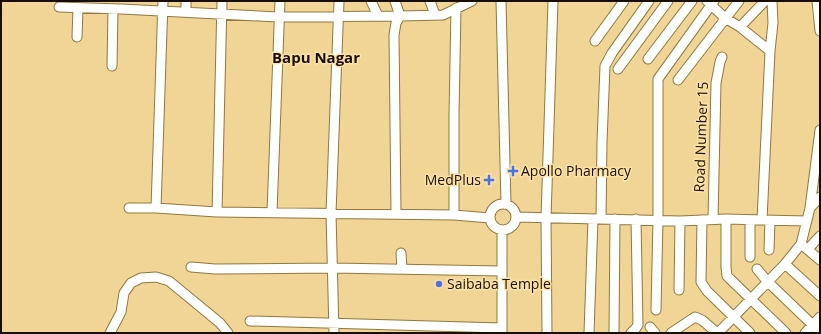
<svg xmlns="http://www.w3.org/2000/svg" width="821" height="334" font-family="'Open Sans',sans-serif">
	<rect width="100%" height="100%" fill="#f1d597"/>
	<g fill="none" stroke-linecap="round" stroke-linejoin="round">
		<g stroke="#91783b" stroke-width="11">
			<path id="minor" d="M371 1 378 16
				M395 1 400 16 396 23 394 35 396 213
				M430 1 435 15
				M501 1 506 204
				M707 1 725 18 740 27 770 51
				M817 1 820 31
				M59 7 121 9 278 17 400 16 443 15 472 1
				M186 12V1
				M740 27 765 1
				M77 37 78 8
				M595 41 624 1
				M648 59 692 1
				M112 66 113 9
				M618 69 668 1
				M678 80 739 1
				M490 217a13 13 0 1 1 26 0a13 13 0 1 1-26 0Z
				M129 208H156L217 212 454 215 490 218
				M156 208 163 1
				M810 208 820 197
				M217 212 222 1
				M272 212 280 1
				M454 215V114L456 8
				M516 217 680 221 726 219 807 221
				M601 219 602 142 605 66 612 53 649 1
				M713 219 716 83 720 62 722 57
				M726 219V267L727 276 786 333
				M702 220 701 282 707 291 750 333
				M750 220V257
				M762 220 770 51 773 23 772 1
				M502 230V333
				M801 244 820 260
				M808 249 820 236
				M769 250 770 220
				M401 253 402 269
				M785 264 820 296
				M191 267 215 269 333 268 501 271
				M757 269 767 281 820 332
				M679 290 680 221
				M656 310 658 220V79L714 1
				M250 321 502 328
				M650 327 655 333
				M110 333 121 312 124 293 131 283 141 278 156 277 169 281 220 323 228 333
				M334 333 331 213 339 1
				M547 333 546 218 553 1
				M589 333 593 219
				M614 333 615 219
				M631 333 636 328 638 325 636 219
				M671 333 695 317 702 320 717 333
				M718 333 785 264 801 244 810 208 820 130
				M805 333 820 317"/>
		</g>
		<use href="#minor" stroke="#fff" stroke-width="9"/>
	</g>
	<g fill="#4b72e5" stroke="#fee2a4" stroke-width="1.5">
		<path d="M511 165h4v4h4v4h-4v4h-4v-4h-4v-4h4z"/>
		<path d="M487 174h4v4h4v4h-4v4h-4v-4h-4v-4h4z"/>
		<circle cx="439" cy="284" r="4"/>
	</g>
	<g text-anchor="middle" stroke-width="3" stroke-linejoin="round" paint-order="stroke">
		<g font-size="14" fill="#180e00" stroke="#fee2a4">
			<text transform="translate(701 137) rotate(-88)" y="5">Road Number 15</text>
		</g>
		<g font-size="14" fill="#180e00" stroke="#fee2a4" text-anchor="start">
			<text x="521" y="176">Apollo Pharmacy</text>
			<text x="481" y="185" text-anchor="end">MedPlus</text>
			<text x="447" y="289">Saibaba Temple</text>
		</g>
		<g font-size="15" font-weight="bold" fill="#180e00" stroke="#fee2a4">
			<text x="316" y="63">Bapu Nagar</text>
		</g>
	</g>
	<rect width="821" height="334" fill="none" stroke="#180e00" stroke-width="4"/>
</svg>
